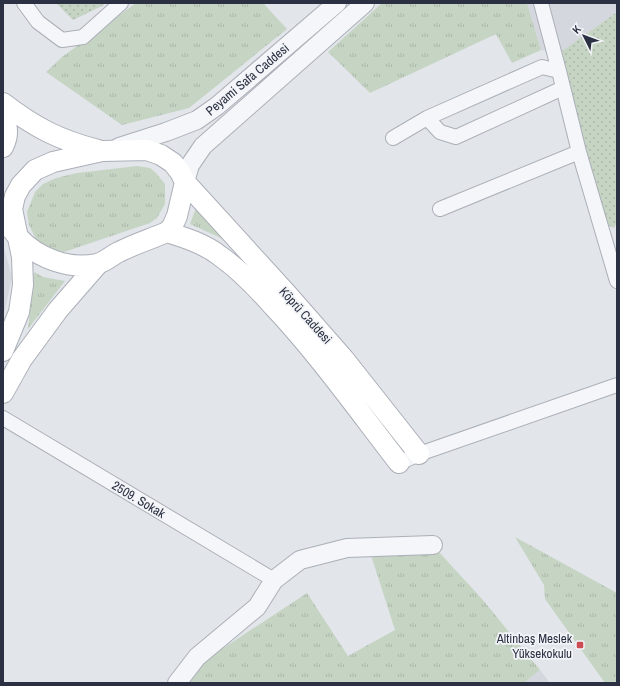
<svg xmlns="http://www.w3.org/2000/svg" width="620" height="686" font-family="'Archivo Narrow',sans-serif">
	<defs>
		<pattern id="grass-tufts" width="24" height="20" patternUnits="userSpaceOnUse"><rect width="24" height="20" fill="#c6d4c4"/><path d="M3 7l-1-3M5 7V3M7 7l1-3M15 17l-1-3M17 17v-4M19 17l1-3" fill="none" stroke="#aab6aa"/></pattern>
		<pattern id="park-dots" width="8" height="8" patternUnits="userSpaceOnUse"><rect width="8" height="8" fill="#c6d4c4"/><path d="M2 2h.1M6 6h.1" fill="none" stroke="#aab6aa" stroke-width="1.8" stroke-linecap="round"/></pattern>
	</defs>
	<rect width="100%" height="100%" fill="#e2e5ea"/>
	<path fill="#d5d7df" d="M527 3H617V12L559 53 541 50Z
		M3 244 12 277 3 319Z
		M540 670 550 683H524Z"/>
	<path fill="url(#grass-tufts)" d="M136 3H263L287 29 189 108 122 125 46 72 62 57Z
		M382 3H527L541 50 512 63 496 34 370 93 328 52Z
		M137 166 150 168 156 173 165 184V204L157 218 150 223 64 252 48 249 36 239 29 225 27 212 35 192 43 184 56 178 77 173Z
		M196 208 223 239 190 224Z
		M34 272 43 277 65 281 28 329Z
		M515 537 617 593V683H605L545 599 544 585Z
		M368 546 438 551 483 600 540 670 524 683H183L190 670 307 593 348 656 395 630Z"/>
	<path fill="url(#park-dots)" d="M56 3H103L104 5 73 20Z
		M617 12V222L614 228 605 224 559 53Z"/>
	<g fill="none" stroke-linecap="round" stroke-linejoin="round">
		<g stroke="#abafb8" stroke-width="16">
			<path id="minor" d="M24 3 38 22 62 40 83 37 121 3
				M541 3 559 71
				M427 118 440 132 456 137 563 88
				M393 138 427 118 542 67 559 71 579 152 617 281
				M440 209 579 152
				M3 418 274 580
				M399 463 419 454 617 385"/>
		</g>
		<g stroke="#abafb8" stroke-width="20">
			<path id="tertiary" d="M119 147 166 132 197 120 217 106 337 3
				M185 182 190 165 203 146 365 3
				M177 683 197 657 257 607 274 580 300 560 347 548 433 545"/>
		</g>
		<g stroke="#abafb8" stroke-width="22">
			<path id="secondary" d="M3 103C34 127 59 140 98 150
				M3 118C9 128 8 137 3 147
				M185 182 287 294 344 359 419 454
				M3 218C8 224 13 232 18 237 37 258 69 270 97 264 105 262 112 255 119 252 134 244 151 239 167 232L172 227 177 216 185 182 180 172 173 163 161 155 147 150 102 151 53 162 35 170 21 185 15 196 12 209 22 257 23 285 19 312 3 351
				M167 232C186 238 205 244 220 256 240 270 257 288 273 306 319 355 358 410 399 463
				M3 393 22 359 58 310 98 264"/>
		</g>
		<use href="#minor" stroke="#f5f6f9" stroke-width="14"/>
		<use href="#tertiary" stroke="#f5f6f9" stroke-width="18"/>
		<use href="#secondary" stroke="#fff" stroke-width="20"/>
	</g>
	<rect fill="#cb4c52" stroke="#f2f4f8" stroke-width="1.5" x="576" y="641" width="8" height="8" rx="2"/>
	<g text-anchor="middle" stroke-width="3.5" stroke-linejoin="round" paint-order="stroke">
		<g font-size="13" fill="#2b3142" stroke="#f2f4f8">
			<text transform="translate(247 79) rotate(-40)" y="5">Peyami Safa Caddesi</text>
			<text transform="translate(306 315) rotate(48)" y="5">Köprü Caddesi</text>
			<text transform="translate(139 499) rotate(31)" y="5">2509. Sokak</text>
		</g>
		<g font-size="13" fill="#2b3142" stroke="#f2f4f8" text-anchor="end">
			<text x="572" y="643">Altinbaş Meslek<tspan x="572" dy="15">Yüksekokulu</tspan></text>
		</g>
	</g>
	<rect width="620" height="686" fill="none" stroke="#2b3142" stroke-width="8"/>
	<g transform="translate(584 36) rotate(312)" stroke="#f2f4f8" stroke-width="3" paint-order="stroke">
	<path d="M0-3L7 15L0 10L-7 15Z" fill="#2b3142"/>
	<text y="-6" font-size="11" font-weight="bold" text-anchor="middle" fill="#2b3142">K</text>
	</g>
</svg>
